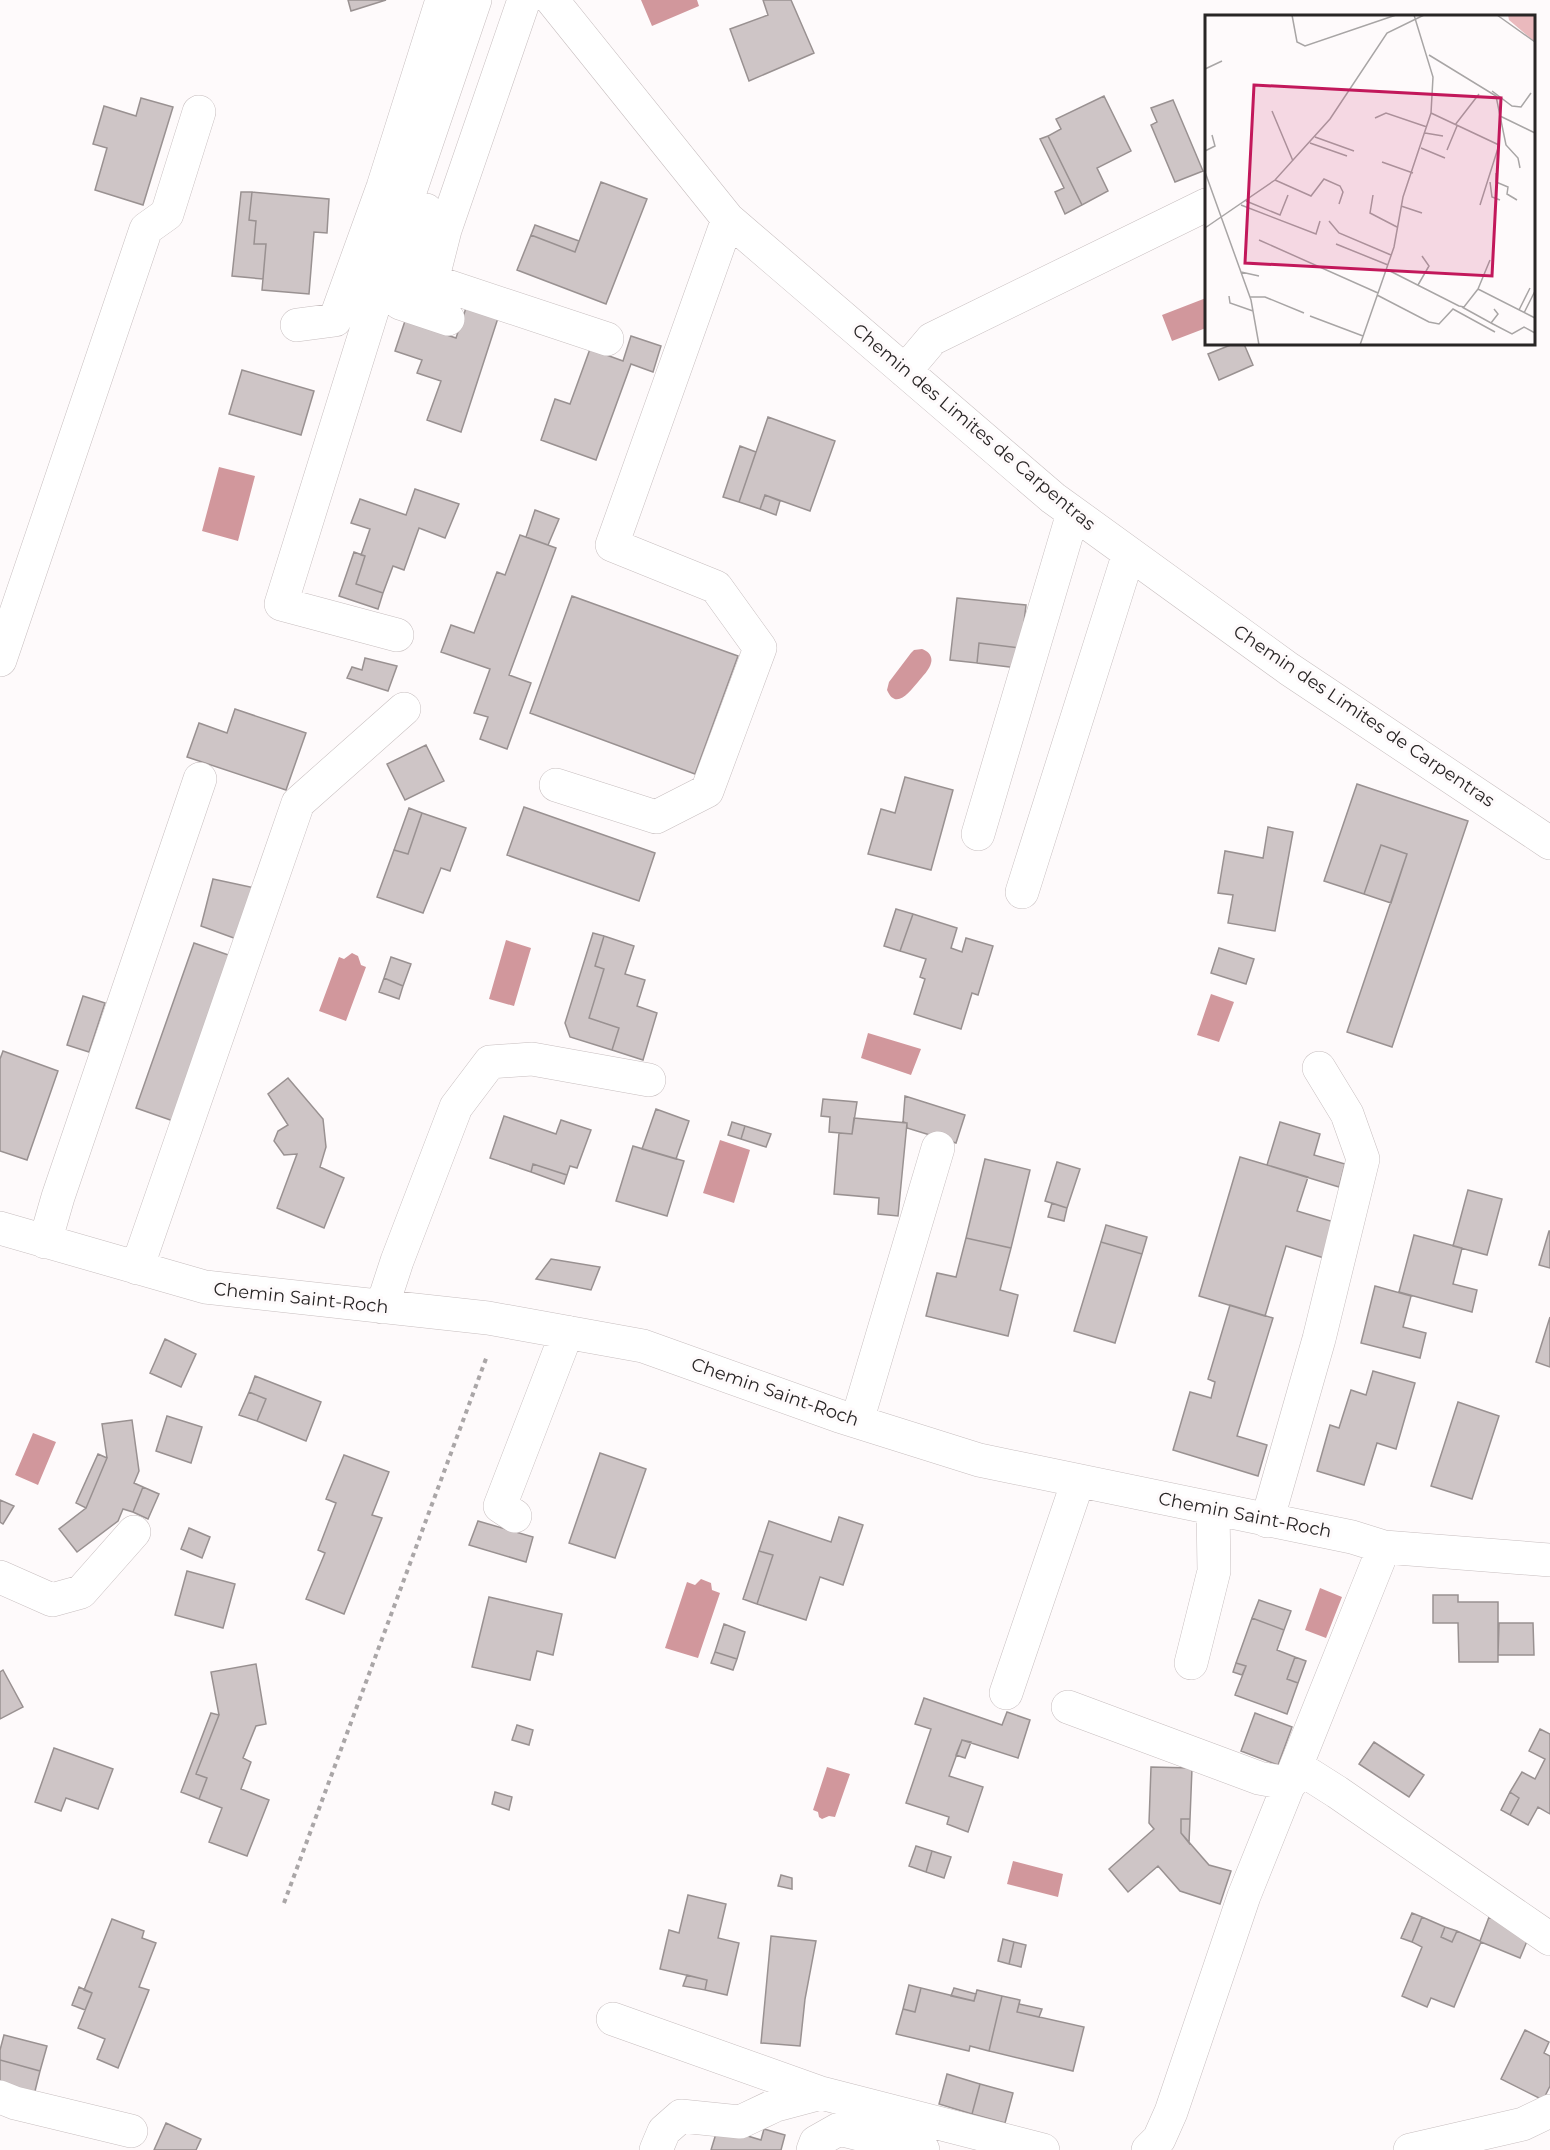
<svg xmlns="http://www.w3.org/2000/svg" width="1550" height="2150" font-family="Montserrat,sans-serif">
	<rect width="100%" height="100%" fill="#fefafb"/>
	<path fill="#d1979c" d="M641 0H697L699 6 652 26Z
		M1206 298V328L1172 341 1162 315Z
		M219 467 255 476 238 541 202 531Z
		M922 649C928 651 933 656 931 663 930 669 922 677 918 682 910 691 896 711 887 690L889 682 911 653 914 650Z
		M506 940 531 948 514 1006 489 999Z
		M352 953 358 956 361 965 366 967 346 1021 319 1011 339 957 344 959Z
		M1211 994 1234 1002 1219 1042 1197 1035Z
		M868 1033 921 1049 911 1075 861 1058Z
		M720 1140 750 1150 734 1203 703 1193Z
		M33 1433 56 1442 38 1485 15 1475Z
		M701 1579 711 1583 712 1590 720 1593 698 1658 665 1648 687 1582 695 1585Z
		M1320 1588 1342 1597 1326 1638 1305 1630Z
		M827 1767 850 1774 835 1817 829 1816 822 1819 819 1817 818 1812 813 1810Z
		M1013 1861 1063 1874 1058 1897 1007 1884Z"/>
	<path fill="#cec5c6" stroke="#999191" stroke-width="1.5" d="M348 0H386L351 11Z
		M763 0H791L814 53 749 81 730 29 768 15Z
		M1104 96 1131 151 1097 168 1108 191 1082 205 1048 136 1061 129 1056 119Z
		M141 98 173 107 143 205 95 190 107 148 93 144 104 106 136 116Z
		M1173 100 1203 171 1175 182 1151 125 1157 122 1151 108Z
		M1048 136 1082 205 1065 214 1055 192 1064 188 1040 139Z
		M601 182 647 199 606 304 517 270 531 235 575 252Z
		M241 192H252L249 220 256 221 254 244H266L263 279 232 276Z
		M252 192 329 199 327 233 314 232 309 294 262 290 266 244H254L256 221 249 220Z
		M535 225 579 241 575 252 531 235Z
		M466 308 498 318 461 432 427 420 441 381 417 373 422 360 395 351 405 321 456 338Z
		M631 336 661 346 653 372 631 364 596 460 541 440 555 399 570 404 590 349 623 361Z
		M1233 344H1244L1253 365 1219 380 1208 354Z
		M242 370 314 391 301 435 229 414Z
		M768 417 835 441 810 511 765 495 760 509 739 502Z
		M740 446 756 452 739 502 723 497Z
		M415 489 459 504 445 538 419 528 404 570 393 566 383 593 356 584 365 556 361 555 370 529 351 523 360 499 406 515Z
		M765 495 780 501 776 515 760 509Z
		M535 510 559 519 548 545 526 537Z
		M520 535 556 548 509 675 531 683 507 749 480 739 488 717 474 713 490 669 441 652 451 625 474 633 497 572 505 575Z
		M354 552 365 556 356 584 383 593 378 609 339 596Z
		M572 596 738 656 695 774 530 713Z
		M957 598 1026 605 1021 648 979 643 977 663 950 660Z
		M979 643 1021 648 1019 668 977 663Z
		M365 658 397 666 388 691 347 678 352 667 362 670Z
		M235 709 306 733 286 790 187 757 199 723 227 733Z
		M426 745 444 781 405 800 387 764Z
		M905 777 953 790 931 870 868 854 881 809 895 813Z
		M1357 784 1468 821 1392 1047 1347 1032 1407 854 1381 845 1364 894 1324 881Z
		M524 807 655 853 639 901 507 855Z
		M409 808 422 813 408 854 394 850Z
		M422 813 466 828 450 871 441 868 423 913 377 897 394 850 408 854Z
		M1268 827 1293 832 1275 931 1228 923 1233 895 1218 893 1225 851 1263 858Z
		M1381 845 1407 854 1391 903 1364 894Z
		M213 879 259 889 242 941 201 926Z
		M896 909 913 914 900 951 884 946Z
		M913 914 957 928 951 948 962 952 966 938 993 946 978 995 972 993 961 1029 914 1014 925 979 920 977 926 959 900 951Z
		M593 933 604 936 595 966 604 969 589 1018 619 1028 612 1050 570 1037 565 1023Z
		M604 936 634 946 625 974 645 980 637 1006 657 1013 643 1060 612 1050 619 1028 589 1018 604 969 595 966Z
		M194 943 237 958 179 1123 136 1108Z
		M1219 948 1254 959 1246 984 1211 973Z
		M391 957 411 964 403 986 384 978Z
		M384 978 403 986 399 999 379 992Z
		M83 996 105 1003 89 1052 67 1045Z
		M3 1051 58 1071 27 1160 0 1151V1059Z
		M288 1078 323 1119 326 1147 320 1167 344 1178 324 1228 277 1208 297 1154 284 1155 274 1141 278 1131 288 1125 268 1094Z
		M905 1096 965 1115 956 1143 907 1128V1123L903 1122Z
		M823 1099 857 1102 852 1134 829 1132 830 1117 821 1116Z
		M656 1109 689 1121 676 1159 642 1149Z
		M504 1116 556 1134 561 1120 591 1130 577 1168 570 1166 567 1175 533 1164 531 1172 490 1158Z
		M854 1118 907 1123 898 1216 878 1214 879 1198 834 1194 839 1133 852 1134Z
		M732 1122 745 1126 741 1139 728 1135Z
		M1280 1122 1320 1134 1314 1155 1345 1164 1339 1187 1267 1165Z
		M745 1126 771 1134 766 1147 741 1139Z
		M633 1146 684 1161 667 1216 616 1201Z
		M1240 1157 1308 1177 1297 1211 1334 1222 1324 1258 1286 1246 1265 1316 1199 1296Z
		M985 1159 1030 1170 1011 1248 966 1238Z
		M1057 1162 1080 1169 1067 1208 1045 1201Z
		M533 1164 567 1175 564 1184 531 1172Z
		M1468 1190 1502 1199 1487 1255 1453 1246Z
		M1052 1203 1067 1208 1064 1221 1048 1217Z
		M1106 1225 1147 1237 1142 1254 1101 1242Z
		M1549 1231H1550V1268L1539 1265Z
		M1414 1235 1462 1248 1453 1284 1477 1290 1472 1312 1399 1292Z
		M966 1238 1011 1248 1000 1290 1018 1295 1008 1336 926 1316 937 1273 956 1277Z
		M1101 1242 1142 1254 1115 1343 1074 1331Z
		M551 1259 600 1267 591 1290 536 1279Z
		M1375 1286 1411 1296 1403 1327 1426 1333 1420 1358 1361 1343Z
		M1230 1305 1273 1318 1237 1436 1267 1445 1258 1476 1173 1450 1190 1392 1211 1398 1215 1382 1208 1379Z
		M1550 1317V1367L1536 1362Z
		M165 1339 196 1354 181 1387 150 1373Z
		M1373 1371 1415 1383 1396 1449 1377 1443 1364 1485 1317 1471 1330 1425 1339 1428 1351 1390 1366 1395Z
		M255 1376 321 1402 306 1441 257 1421 266 1399 249 1392Z
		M249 1392 266 1399 257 1421 239 1415Z
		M1458 1402 1499 1416 1472 1499 1431 1486Z
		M167 1416 202 1427 191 1463 156 1451Z
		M132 1420 139 1471 134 1483 143 1487 133 1512 123 1509 118 1521 77 1552 59 1529 86 1508 107 1458 102 1424Z
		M600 1453 646 1469 615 1558 569 1543Z
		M98 1454 107 1458 86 1508 76 1503Z
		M344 1455 389 1472 372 1515 382 1518 344 1614 306 1599 325 1553 318 1550 336 1503 326 1499Z
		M143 1487 159 1494 148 1519 133 1512Z
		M0 1500 14 1506 3 1524 0 1522Z
		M839 1517 863 1525 843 1585 820 1577 806 1620 757 1604 773 1555 759 1551 769 1521 831 1542Z
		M478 1521 533 1537 526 1562 469 1545Z
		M189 1528 210 1537 202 1558 181 1549Z
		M759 1551 773 1555 757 1604 743 1599Z
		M187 1571 235 1584 223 1628 175 1615Z
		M1433 1595H1458V1602H1498V1662H1459L1458 1623H1433Z
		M489 1597 562 1614 553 1655 537 1651 530 1680 472 1667Z
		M1259 1600 1291 1611 1284 1630 1252 1618Z
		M1252 1618 1284 1630 1277 1650 1295 1657 1287 1679 1298 1683 1287 1714 1235 1695 1246 1666 1236 1663Z
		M1499 1623H1533L1534 1655H1498Z
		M724 1624 745 1632 737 1659 715 1652Z
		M715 1652 737 1659 733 1670 711 1663Z
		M1295 1657 1306 1661 1298 1683 1287 1679Z
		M1236 1663 1246 1666 1242 1675 1233 1672Z
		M256 1664 266 1724 256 1726 243 1758 251 1762 241 1789 269 1800 247 1856 209 1842 222 1808 199 1799 207 1778 196 1774 219 1715 211 1672Z
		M3 1670 23 1707 0 1719V1672Z
		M924 1698 1002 1725 1007 1712 1030 1720 1018 1758 962 1740 949 1776 983 1787 968 1832 947 1824 949 1817 906 1803 931 1729 915 1724Z
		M211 1713 219 1715 196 1774 207 1778 199 1799 181 1792Z
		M1255 1713 1292 1727 1278 1765 1241 1751Z
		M517 1725 533 1730 529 1745 512 1740Z
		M1540 1729 1550 1734V1814L1538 1807 1528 1825 1510 1815 1519 1798 1510 1792 1522 1772 1535 1779 1545 1759 1529 1751Z
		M962 1740 971 1742 965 1758 956 1755Z
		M1374 1742 1424 1775 1409 1797 1359 1764Z
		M54 1748 113 1769 98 1809 66 1798 61 1811 35 1802Z
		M1151 1767 1192 1768 1190 1819H1181V1833L1209 1865 1231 1871 1220 1904 1180 1891 1158 1866 1128 1892 1109 1869 1154 1829 1149 1823Z
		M495 1792 512 1797 509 1810 492 1804Z
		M1510 1792 1519 1798 1510 1815 1501 1810Z
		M1181 1819H1190L1189 1843 1181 1833Z
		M916 1846 932 1851 926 1872 909 1866Z
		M932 1851 951 1857 944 1878 926 1872Z
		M781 1875 792 1878V1889L778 1886Z
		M688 1895 726 1904 718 1938 739 1943 727 1995 705 1990 707 1980 660 1969 669 1930 679 1933Z
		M1412 1913 1422 1917 1412 1942 1401 1938Z
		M1422 1917 1445 1927 1441 1937 1452 1942 1457 1931 1480 1941 1489 1917 1530 1934 1520 1958 1481 1942 1454 2007 1431 1998 1427 2007 1402 1996 1422 1947 1412 1942Z
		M112 1919 144 1931 142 1938 156 1943 139 1987 149 1990 118 2068 97 2059 105 2039 78 2028 92 1993 84 1990Z
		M1445 1927 1457 1931 1452 1942 1441 1937Z
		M771 1936 816 1941 805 1999 800 2046 761 2043Z
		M1003 1939 1014 1942 1009 1964 998 1961Z
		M1014 1942 1026 1945 1021 1967 1009 1964Z
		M687 1975 707 1980 705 1990 683 1986Z
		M909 1985 921 1988 915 2012 903 2009Z
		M79 1987 92 1993 85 2010 72 2005Z
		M921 1988 974 2001 977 1990 1002 1996 989 2051 970 2046 969 2051 896 2034 903 2009 915 2012Z
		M954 1988 976 1994 974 2001 951 1996Z
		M1002 1996 1020 2000 1017 2012 1084 2027 1073 2071 989 2051Z
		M1019 2004 1042 2009 1039 2017 1017 2012Z
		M1525 2030 1549 2042 1544 2053 1550 2056V2086L1543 2100 1501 2079Z
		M4 2035 47 2046 40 2071 0 2060V2050Z
		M0 2060 40 2071 34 2095 0 2086Z
		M947 2074 980 2084 972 2114 939 2104Z
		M980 2084 1013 2093 1005 2123 972 2114Z
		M166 2123 201 2139 196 2150H154Z
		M718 2127 761 2140 764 2129 785 2135 781 2150H711Z"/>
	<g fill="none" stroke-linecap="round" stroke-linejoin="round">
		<g stroke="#c7bebf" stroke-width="34">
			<path id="minor" d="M524 0 445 230 432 281 607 339
				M552 0 728 219 1053 498 1289 669 1550 843
				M426 210V219L400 303 448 319
				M297 325 335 320 383 187 442 0
				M905 371 932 339 1206 205
				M397 635 281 604 402 215 475 0
				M0 660 146 229 167 214 199 112
				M556 785 656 817 707 791 760 648 716 587 612 545 728 219
				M978 834 1073 513
				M1022 892 1129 553
				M0 1228 205 1287 488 1318 643 1346 839 1416 979 1460 1352 1537 1384 1547 1550 1560
				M45 1242 58 1197 200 779
				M137 1268 298 803 404 709
				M382 1307 397 1261 456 1107 490 1062 532 1059 649 1080
				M857 1421 938 1148
				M515 1516 500 1506 567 1332
				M1267 1521 1319 1339 1363 1159 1347 1114 1319 1068
				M0 1577 52 1600 81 1592 134 1532
				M1191 1663 1214 1571 1213 1509
				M1006 1693 1078 1481
				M1068 1707 1259 1778 1290 1784
				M1296 1766 1337 1792 1550 1939
				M613 2019 821 2093 1043 2150
				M0 2097 15 2103 131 2131
				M656 2150 664 2131 681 2116 740 2122 776 2105 821 2093
				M813 2150 816 2142 839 2129 923 2150
				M1148 2150 1159 2139 1171 2112 1244 1896 1384 1547
				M1410 2150 1523 2124 1550 2111"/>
		</g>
		<path stroke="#aaa6a7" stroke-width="4" stroke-dasharray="4.5 4.5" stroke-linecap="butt" d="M284 1903 487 1356"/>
		<use href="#minor" stroke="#fff" stroke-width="33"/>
	</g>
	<g text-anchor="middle" stroke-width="6" stroke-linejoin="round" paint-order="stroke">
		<g font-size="18" fill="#282525" stroke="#fefafb">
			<text transform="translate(974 427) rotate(40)" y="6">Chemin des Limites de Carpentras</text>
			<text transform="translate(1364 716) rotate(34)" y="6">Chemin des Limites de Carpentras</text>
			<text transform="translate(301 1298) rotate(6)" y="6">Chemin Saint-Roch</text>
			<text transform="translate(775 1392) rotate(19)" y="6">Chemin Saint-Roch</text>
			<text transform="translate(1245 1515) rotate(11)" y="6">Chemin Saint-Roch</text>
		</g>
	</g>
	<g transform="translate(1205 15)">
		<rect width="330" height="330" fill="#fefafb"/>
		<path d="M303 0H330V27L304 5Z" fill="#eab9bd"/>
		<path fill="none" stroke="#a8a5a5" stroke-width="1.5" d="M87 0 92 27 100 31 191 0M292 0 330 27M224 40 291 81 301 130 313 143 315 153M0 54 17 46M287 76 307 91 316 92 326 78M67 96 88 146M226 98 294 130 275 190M295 101 330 118M170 103 181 98 222 112M250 110 274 79M220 118 238 121M110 122 149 136M105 128 142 141M216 133 240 143M242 135 252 111M0 136 10 131 7 120M177 147 208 158M0 157 46 285 54 330M291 158V167L303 172 302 179 312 185M70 165 106 181 119 164 135 171 138 177 134 189M285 167 287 182 295 185M168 180 165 198 192 212M41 186 75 200 83 180M36 190 111 219 115 206M196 191 217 198M124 206 134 218 186 240M0 213 70 165 125 104 182 18 219 0M54 225 173 278M131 229 183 250M181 254 254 291 259 292 273 274 330 303M36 257 54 261M213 270 224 251 217 241M273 274 285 245M172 280 224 307 234 309 248 294 290 317M24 281 25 288 48 296M45 282H60L99 298M257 292 286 308 293 299 289 294M314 295 325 273M319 298 330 276M105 301 158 321M286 308 307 319 319 312 330 318M155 330 189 232 198 182 226 98 228 62 209 0"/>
		<path fill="#c2185b" fill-opacity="0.15" stroke="#c2185b" stroke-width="3" d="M49 70 296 83 287 261 40 248Z"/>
		<rect width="330" height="330" fill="none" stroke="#282525" stroke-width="3"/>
	</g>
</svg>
